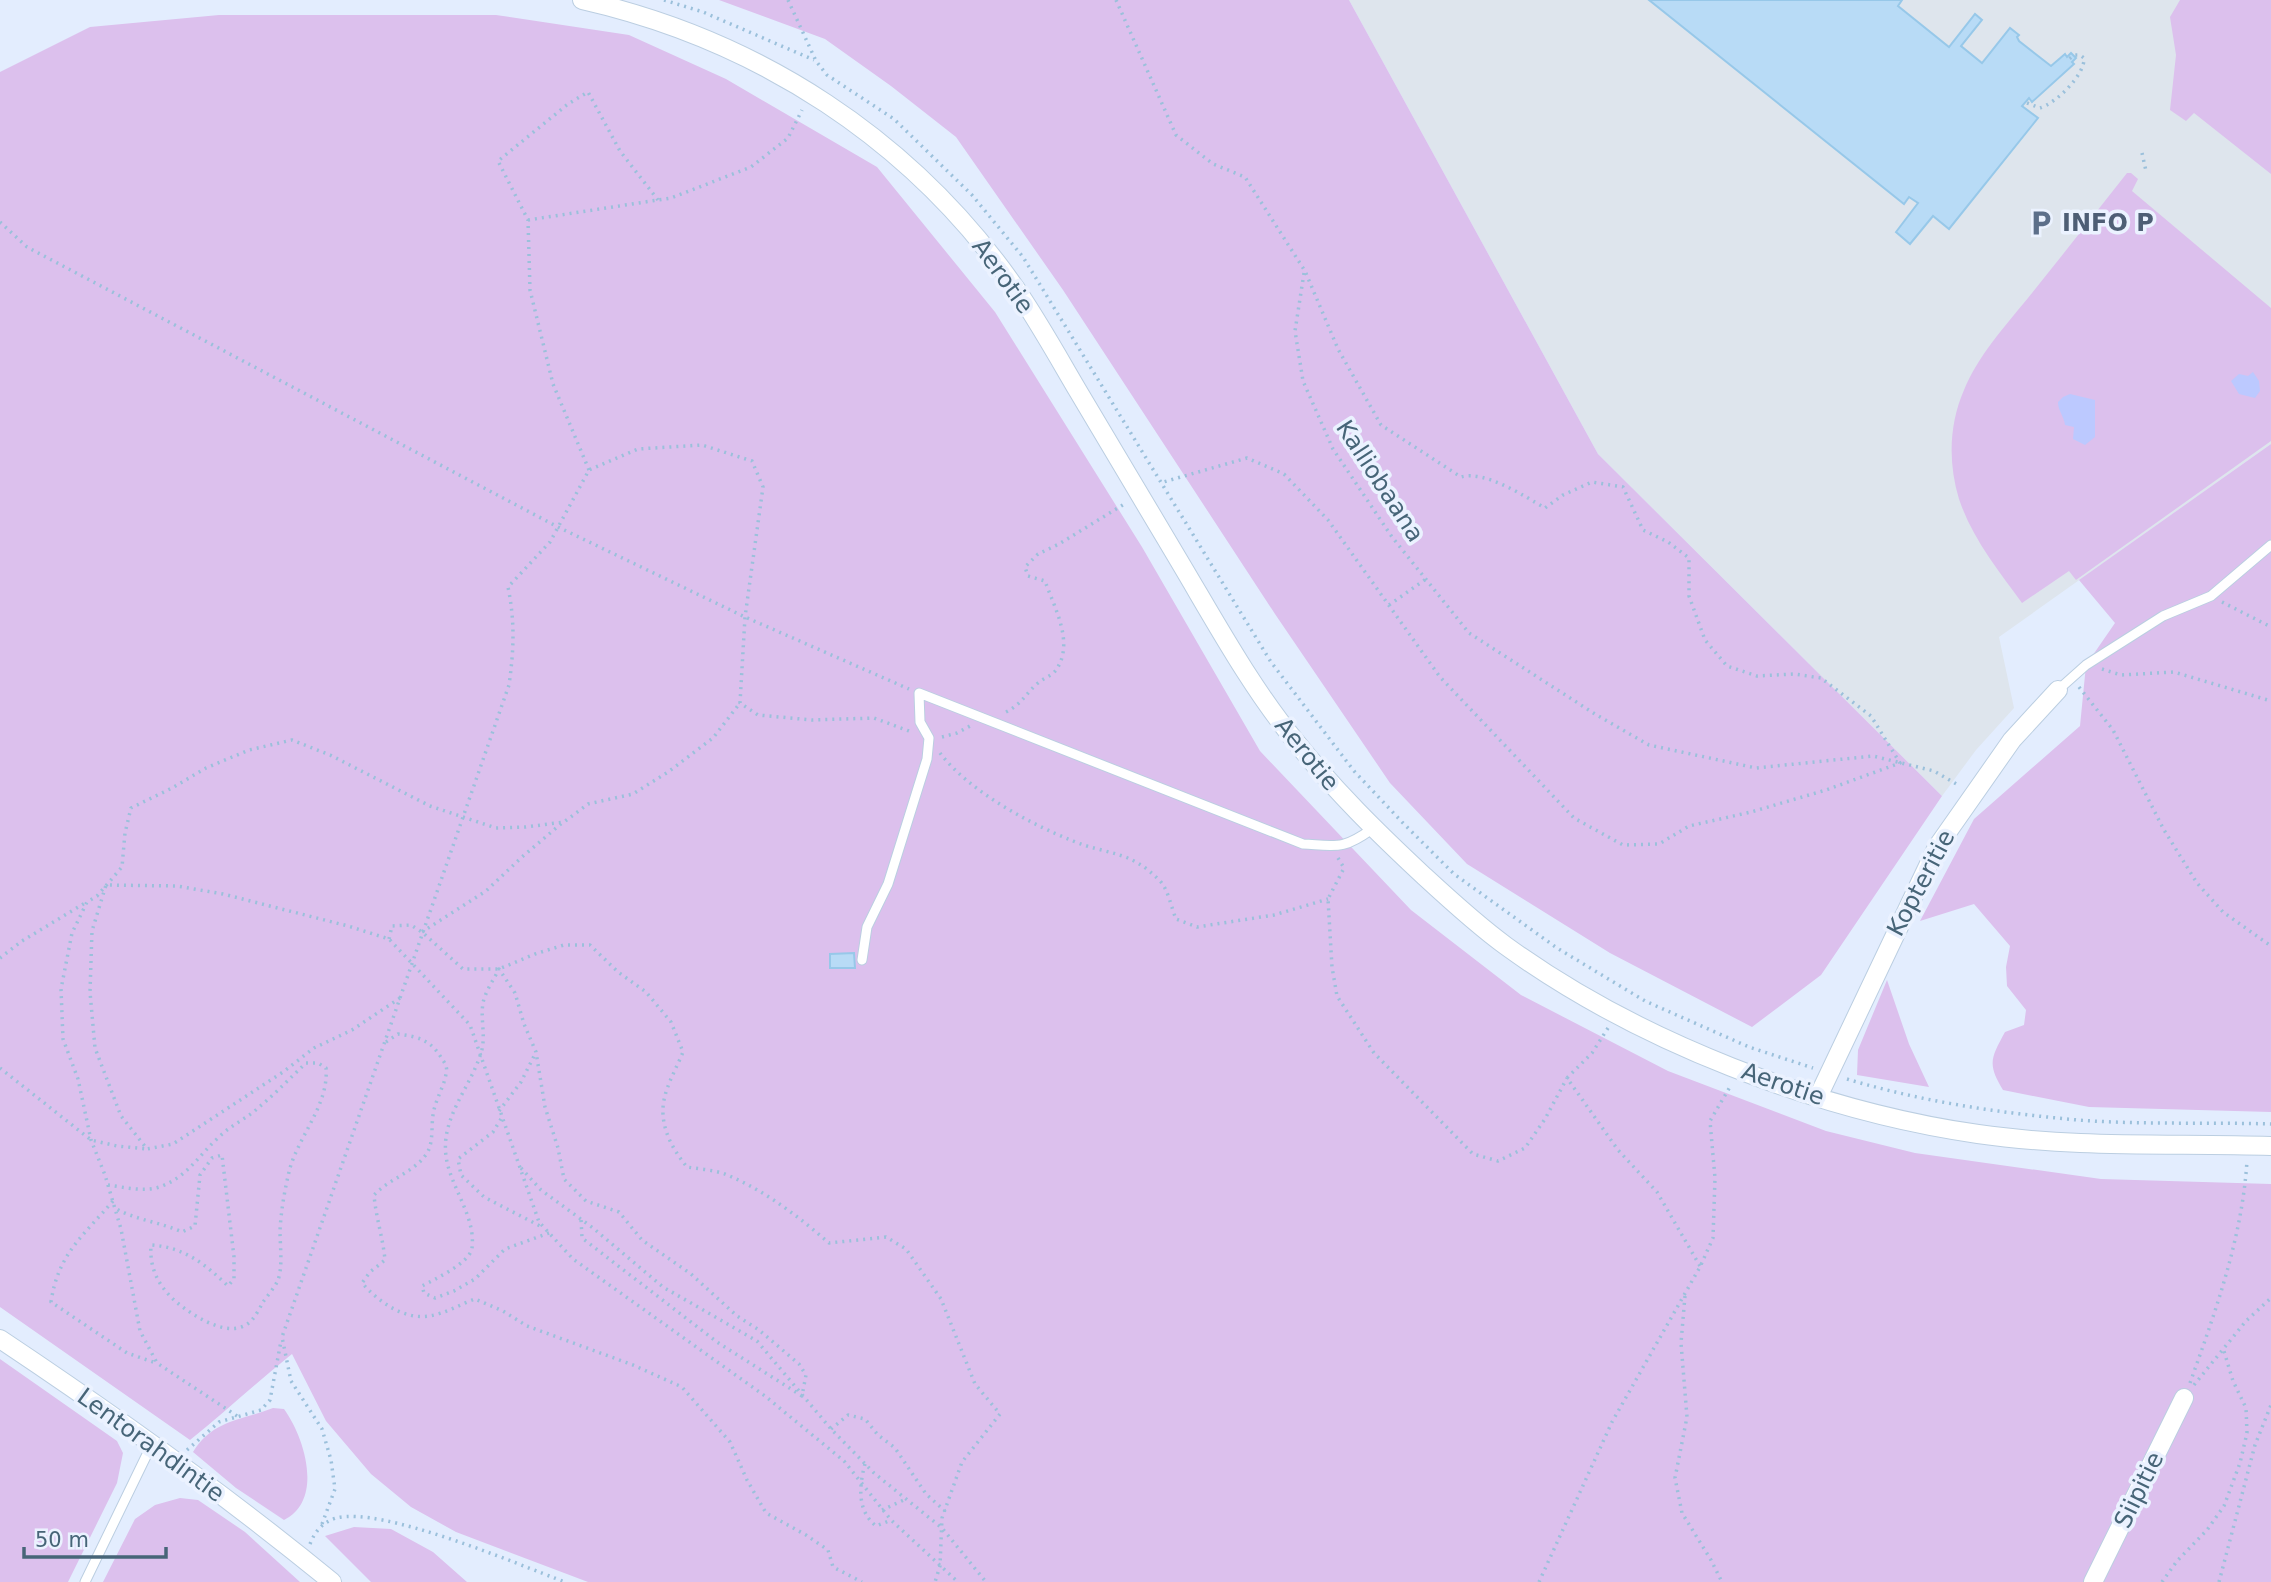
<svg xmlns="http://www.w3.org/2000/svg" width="2271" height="1582" font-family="'DejaVu Sans',sans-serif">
	<rect width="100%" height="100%" fill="#e3edfe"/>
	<path fill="#dee5ed" d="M1349 0H2217L2271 37V444L1999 637 2014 708 1976 750 1942 796 1598 454Z"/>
	<path fill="#dcc0ed" d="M719 0H1349L1598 454 1942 796 1821 975 1752 1027 1610 953 1467 864 1390 783 1275 614 1063 290 956 137 891 86 825 39Z
		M2180 0H2271V174L2194 113 2186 121 2170 110 2176 55 2170 17Z
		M219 15H496L629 35 726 79 877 167 995 312 1142 547 1260 751 1411 910 1521 995 1668 1071 1826 1131 1915 1153 2101 1179 2271 1184V1582H588L456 1532 411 1507 371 1474 326 1421 292 1354C257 1382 225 1412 190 1440L0 1307V72L90 27Z
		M2127 173H2131L2138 179 2132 191 2271 308V441L2076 580 2069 571 2022 603C1998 570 1972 538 1959 499 1948 463 1949 424 1964 390 1978 356 2005 326 2028 298 2061 257 2094 215 2127 173Z
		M2271 444V1112L2089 1107 2003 1090C1987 1064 1991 1058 2005 1032L2024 1025 2026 1010 2007 986 2006 967 2010 946 1974 904 1920 921 1974 819 2080 726 2086 665 2115 623 2079 580Z
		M1887 980 1909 1044 1929 1087 1857 1075 1858 1050Z
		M0 1359 117 1441 123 1453 117 1483 68 1582H0Z
		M273 1408 284 1409C305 1438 324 1500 284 1520L236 1488 193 1452C213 1420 240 1421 273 1408Z
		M180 1498 198 1500 245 1532 300 1582H103L135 1519 155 1505Z
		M354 1527 391 1529 433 1552 467 1582H371L325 1536Z"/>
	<path fill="#bcc9ff" d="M2253 372 2259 381 2260 391 2255 398 2239 394 2231 381 2239 374 2248 376Z
		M2070 394 2095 400V437L2085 445 2073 439 2074 427 2065 425C2064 416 2058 411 2058 402L2063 397Z"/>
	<path fill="#b8dbf6" stroke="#97c8e9" stroke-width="2" d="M1649 0H1902L1898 6 1949 47 1975 14 1982 20 1961 46 1982 63 2010 28 2019 35 2017 37 2019 41 2051 66 2065 54 2067 57 2071 53 2076 58 2072 62 2074 64 2032 102 2029 98 2022 106 2038 118 1949 229 1933 216 1910 244 1896 232 1918 203 1909 197 1904 204Z
		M854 953 855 968H830V954Z"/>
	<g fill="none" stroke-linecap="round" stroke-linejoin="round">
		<g stroke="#bbcee1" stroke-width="11">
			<path id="lane" d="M2058 690 2086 665 2163 616 2211 596 2271 545
				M862 960 867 927 888 884 927 759 929 738 920 722 919 693 1303 844C1337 846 1343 850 1372 829
				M85 1582 152 1444"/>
		</g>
		<g stroke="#bbcee1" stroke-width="20">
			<path id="street" d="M582 0C758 40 912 139 1016 289 1038 321 1058 357 1078 391 1111 447 1145 503 1178 559 1215 621 1250 686 1296 742 1335 791 1378 833 1424 876 1450 900 1477 925 1506 946 1637 1041 1818 1111 1978 1134 2074 1148 2173 1143 2271 1146
				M1818 1097 1937 847 2012 740 2058 690
				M0 1339C114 1415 226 1495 332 1582
				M2093 1582 2184 1398"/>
		</g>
		<path stroke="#9bc0db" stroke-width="3.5" stroke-dasharray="2 5" stroke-linecap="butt" d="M664 0 703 12 814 60
			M788 0 816 61 827 75 894 119 972 195 1023 257 1271 662 1354 771 1402 822 1454 874 1557 948 1645 1001 1749 1047 1813 1068
			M1116 0 1176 135 1213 164 1245 177 1305 271 1338 349 1381 425 1461 477C1485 470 1524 496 1545 508L1563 495 1592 482 1623 487 1643 530 1668 542 1689 558V596L1705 640 1727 666 1757 676 1794 674 1821 678 1871 716 1900 763 1826 790 1751 812 1689 826 1659 844 1623 845 1574 818 1440 677 1328 520 1284 474 1247 458 1160 483
			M2027 103 2040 108C2056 103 2085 75 2084 58L2080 55H2074L2069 59
			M2142 153 2146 171
			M528 220 671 198 751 167 788 138 802 110
			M0 222 27 247 558 527 745 617 909 689
			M1304 273 1295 331 1303 381 1333 449 1392 537 1469 633 1595 714 1649 745 1756 768 1873 756 1934 771 1960 786
			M589 470 553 384 530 290 528 220 498 161 568 104 588 92 620 151 658 200
			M2222 602 2271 627
			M1389 605 1426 579
			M2102 669 2121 675 2174 672 2271 701
			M2079 687 2113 730 2164 830 2197 883 2223 912 2271 946
			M1006 712C1022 704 1026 693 1038 683 1043 678 1052 676 1056 670 1075 643 1054 607 1045 581L1028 576 1025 567 1038 554 1059 544 1126 503
			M942 737 957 733 970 726
			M940 753C969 791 1028 823 1073 841 1107 855 1130 850 1159 880 1168 888 1171 907 1176 919L1197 927 1274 915 1328 899
			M1338 858 1344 868 1328 899 1332 967 1337 996 1374 1053 1473 1154 1498 1161 1525 1148 1545 1119 1567 1078
			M422 932 486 891 522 857 562 823
			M389 939 392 926 411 925 422 932 463 969H499L535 954 564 945H590L618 972 646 992 671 1022 683 1052C677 1067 667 1084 664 1100 659 1125 672 1149 687 1167 699 1169 714 1170 725 1174 764 1190 798 1216 829 1243L886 1237 906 1249 941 1299 975 1384 1000 1414 962 1462 942 1518 940 1566 935 1582
			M0 958 22 941 85 903
			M400 998 352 1030 314 1048 283 1072 173 1144 147 1149 121 1116 95 1048 90 992 92 931 106 885 177 886 223 894 348 926 389 939 470 1025 539 1222 573 1259 765 1396 844 1461 891 1520 958 1582
			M1608 1028 1592 1053 1567 1078 1618 1150 1657 1192 1700 1266
			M386 1042 398 1034C419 1037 431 1040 442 1059 445 1063 448 1068 446 1074 444 1087 435 1100 433 1115 431 1128 434 1145 425 1156 412 1173 389 1179 374 1195 376 1218 383 1238 385 1260L370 1272 362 1283C378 1301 403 1320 429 1316 444 1314 461 1304 475 1299L503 1311 527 1326 633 1365 682 1387 730 1442 747 1480 766 1513 806 1535 828 1550 833 1567 862 1582
			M0 1068 91 1140 117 1146 147 1149
			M1847 1079C1923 1102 2000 1113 2078 1120 2142 1125 2207 1122 2271 1124
			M499 1111 521 1082 535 1054
			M501 1119 493 1132 458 1159 461 1175 484 1197 540 1226
			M521 1168 541 1190 593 1228 663 1287 757 1341 831 1429 874 1473 942 1528 986 1582
			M108 1185C124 1187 146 1193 162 1186 188 1176 199 1155 219 1137 231 1125 246 1119 258 1108 275 1094 290 1078 306 1063H318L326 1068C329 1104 300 1134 290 1168 285 1188 281 1210 280 1231 280 1246 283 1266 278 1280 275 1287 268 1295 263 1302 260 1308 256 1315 252 1320 233 1340 201 1320 184 1308 162 1292 149 1272 151 1245 184 1247 205 1264 228 1286L234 1279V1257L222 1155 212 1158 200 1175 195 1226 182 1232C160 1222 135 1220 115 1208
			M113 1201C83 1236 58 1254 51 1302L127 1353 156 1363
			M549 1233 505 1249 475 1279 454 1291 435 1298 424 1293 422 1286C435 1279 470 1263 472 1248 476 1216 450 1187 446 1156 441 1118 469 1089 480 1056 487 1038 480 1021 483 1003 485 992 494 979 499 969L515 993 524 1024 536 1052 545 1107 558 1148 564 1179 586 1201 619 1212 642 1240 691 1274 737 1316 759 1330 799 1364 806 1375 802 1396 717 1342 582 1238 581 1219
			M1685 1296 1681 1343 1687 1417 1675 1478 1682 1513 1711 1560 1722 1582
			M2190 1383C2216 1310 2242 1238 2247 1161
			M2194 1385 2246 1321 2271 1298
			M237 1416 157 1363 140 1331 121 1229 105 1175 91 1140 78 1079 63 1039 61 989 72 933 87 902 97 896 122 867 125 833 131 808 172 788 206 768 249 750 292 740 330 755 430 806 496 828 526 827 564 822 588 804 633 794 668 772 713 738 740 703
			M831 1429 848 1415 865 1419 878 1435 895 1448 926 1494 945 1511
			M187 1450 219 1422 261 1410 270 1400 281 1341
			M865 1464C859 1486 857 1511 876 1526L891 1520
			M882 1510 906 1499
			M322 1524 335 1489 331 1460 322 1429 291 1381 282 1337 509 685C514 649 515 622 508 587L550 542 589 470 638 449 702 445 752 461 763 487 745 617 740 703 758 715 812 720 874 718 909 731
			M310 1544C315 1531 323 1522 336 1518 382 1506 517 1564 565 1582
			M1539 1582 1612 1422 1700 1267 1713 1238 1715 1178 1710 1121 1731 1085
			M2162 1582 2177 1561 2207 1530 2224 1506 2240 1463 2247 1433 2246 1408 2233 1381 2223 1348
			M2219 1582 2255 1445 2271 1405"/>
		<use href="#lane" stroke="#fff" stroke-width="9"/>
		<use href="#street" stroke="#fff" stroke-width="18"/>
	</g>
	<defs>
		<g id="parking-bare" transform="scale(2.1)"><path d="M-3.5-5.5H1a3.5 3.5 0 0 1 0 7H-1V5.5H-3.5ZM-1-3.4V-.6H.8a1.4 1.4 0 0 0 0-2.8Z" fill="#5c6f8a" stroke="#ebf2ff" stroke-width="2.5" paint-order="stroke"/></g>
	</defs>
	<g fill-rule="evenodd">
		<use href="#parking-bare" x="2041" y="223"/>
	</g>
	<g text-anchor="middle" stroke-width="7" stroke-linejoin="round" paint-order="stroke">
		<g font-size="24" font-weight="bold" fill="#4e5e75" stroke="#ebf2ff" text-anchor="start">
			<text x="2062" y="231">INFO P</text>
		</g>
		<g font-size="24" fill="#476578" stroke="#ebf2ff">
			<text transform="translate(1003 276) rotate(54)" y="8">Aerotie</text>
			<text transform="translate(1380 481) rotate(57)" y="8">Kalliobaana</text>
			<text transform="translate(1307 754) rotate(51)" y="8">Aerotie</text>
			<text transform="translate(1921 883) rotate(-62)" y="8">Kopteritie</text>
			<text transform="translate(1783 1084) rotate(19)" y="8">Aerotie</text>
			<text transform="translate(151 1445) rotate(36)" y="8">Lentorahdintie</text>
			<text transform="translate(2139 1490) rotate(-64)" y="8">Siipitie</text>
		</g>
	</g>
	<path d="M24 1547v10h142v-10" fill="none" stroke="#476578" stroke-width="3.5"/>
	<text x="35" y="1547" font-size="21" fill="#476578" stroke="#ebf2ff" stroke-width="5" paint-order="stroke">50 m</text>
</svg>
